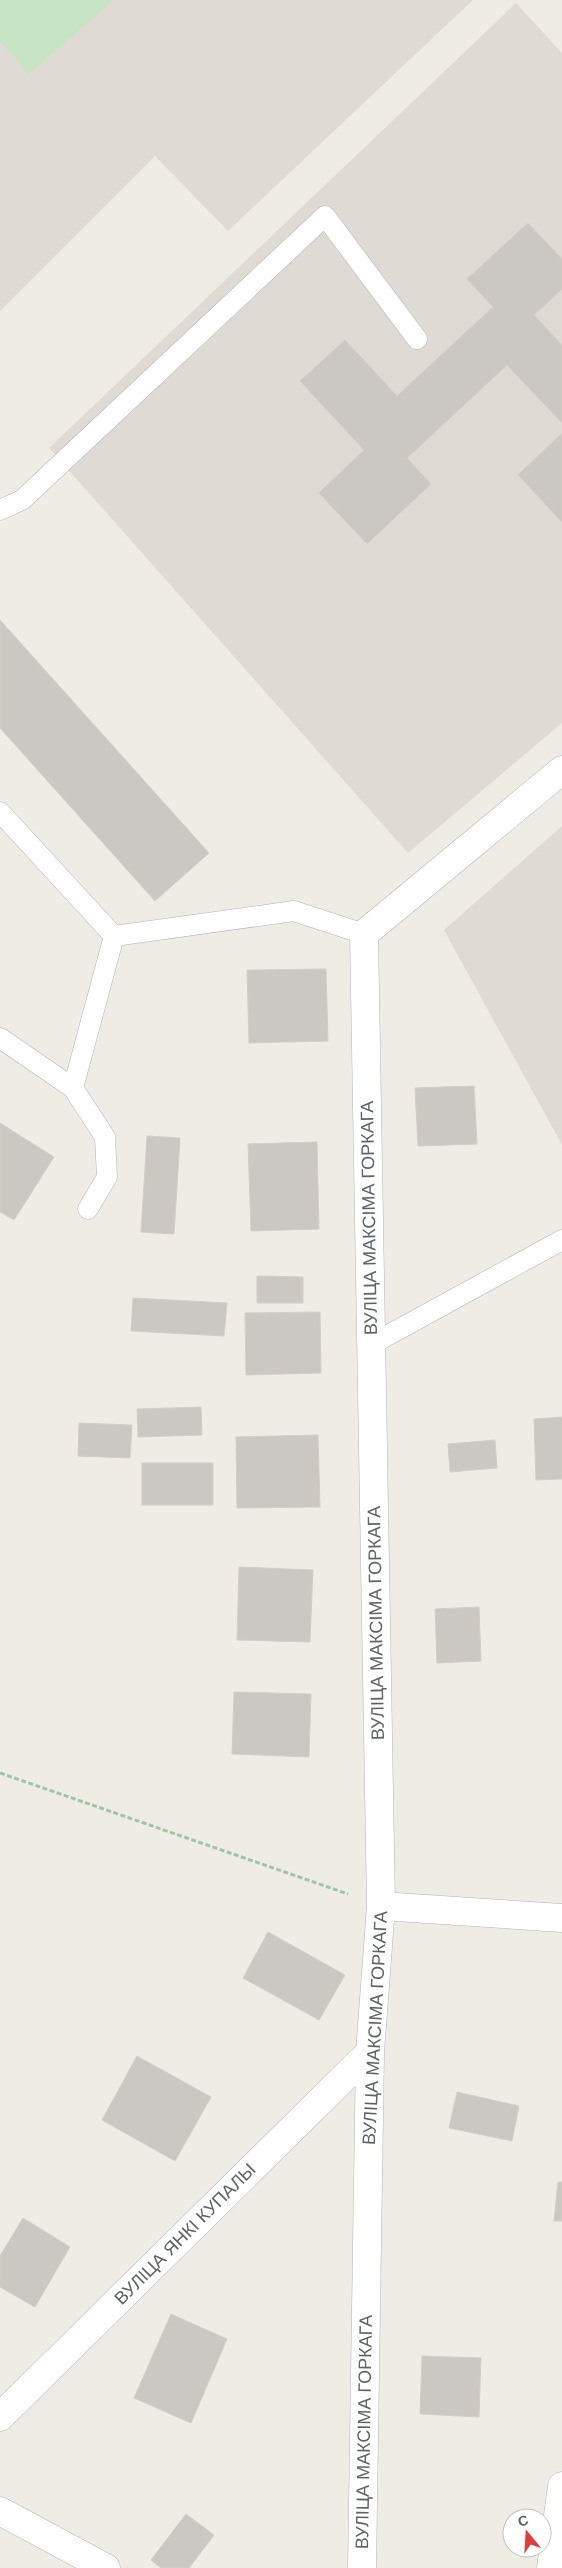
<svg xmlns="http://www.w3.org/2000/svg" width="562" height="2568" font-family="Arial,sans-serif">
	<rect width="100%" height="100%" fill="#efece6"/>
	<path fill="#dfdbd4" d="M0 0H473L228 231 155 156 0 311Z
		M516 3 562 53V723L408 853 49 448Z
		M562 826V1145L444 930Z"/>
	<path fill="#c7e5c4" d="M0 0H114L29 74 0 41Z"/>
	<path fill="#cbc7c3" stroke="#d4cec5" d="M528 223 562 259V289L534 315 562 345V423L507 365 407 458 431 484 367 544 319 493 364 450 300 381 345 340 397 396 493 307 467 279Z
		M562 433V522L518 475Z
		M0 620 209 853 155 901 0 728Z
		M326 969 328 1041 249 1043 247 970Z
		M474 1086 477 1144 418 1146 415 1088Z
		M0 1123 54 1157 14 1220 0 1212Z
		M147 1136 180 1138 174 1234 141 1232Z
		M317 1142 319 1229 251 1231 248 1144Z
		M257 1276 303 1277V1303H257Z
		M133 1298 227 1303 224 1336 131 1331Z
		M320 1312 321 1373 246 1375 245 1313Z
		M201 1407 202 1435 138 1437 137 1409Z
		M562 1417V1479L536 1480 534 1419Z
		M79 1423 132 1425 130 1458 78 1456Z
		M318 1435 320 1507 237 1508 236 1437Z
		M495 1440 497 1468 450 1472 448 1444Z
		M142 1463H213V1505H142Z
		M239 1567 313 1570 310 1642 237 1640Z
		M479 1607 481 1661 437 1663 435 1609Z
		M234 1692 311 1694 309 1757 232 1754Z
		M268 1932 345 1975 319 2020 243 1978Z
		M137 2056 211 2097 175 2161 102 2120Z
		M457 2092 519 2106 512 2141 449 2128Z
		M558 2182H562V2221H554Z
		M23 2218 70 2247 35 2307 0 2287V2256Z
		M171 2314 227 2339 191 2423 134 2398Z
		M422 2356 481 2358 479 2417 420 2414Z
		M186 2514 214 2535 189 2568H161L151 2560Z"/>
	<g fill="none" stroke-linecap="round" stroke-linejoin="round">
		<g stroke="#b1b4b8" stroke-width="21">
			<path id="lane" d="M0 510 22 500 325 216 417 339
				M0 812 114 936
				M0 1038 73 1088 114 936 294 911 364 934
				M73 1088 105 1137 107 1177 88 1209
				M372 1344 562 1240"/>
		</g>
		<g stroke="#b1b4b8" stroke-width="29">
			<path id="street" d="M381 1906 562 1918
				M0 2417 370 2052
				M0 2511 106 2568
				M362 2568 370 2052 381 1906 364 934 562 770
				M551 2568 562 2486"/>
		</g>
		<path stroke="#9ec6a6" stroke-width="3" stroke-dasharray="5 2.5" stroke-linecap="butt" d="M0 1773 348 1894"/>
		<use href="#lane" stroke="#fff" stroke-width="20"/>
		<use href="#street" stroke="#fff" stroke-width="28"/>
	</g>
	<g text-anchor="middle" stroke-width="4" stroke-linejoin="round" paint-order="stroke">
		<g font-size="18" fill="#5e6266" stroke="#fff">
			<text transform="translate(369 1218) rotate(-91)" y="6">ВУЛІЦА МАКСІМА ГОРКАГА</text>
			<text transform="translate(376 1623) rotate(-91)" y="6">ВУЛІЦА МАКСІМА ГОРКАГА</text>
			<text transform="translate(375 2028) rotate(-87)" y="6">ВУЛІЦА МАКСІМА ГОРКАГА</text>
			<text transform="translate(185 2234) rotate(-45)" y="6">ВУЛІЦА ЯНКІ КУПАЛЫ</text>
			<text transform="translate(364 2432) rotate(-89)" y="6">ВУЛІЦА МАКСІМА ГОРКАГА</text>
		</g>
	</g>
	<g transform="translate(527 2533) rotate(342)"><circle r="24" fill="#ffffff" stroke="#bfc0c2"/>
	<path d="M0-4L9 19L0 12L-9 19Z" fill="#df3c3e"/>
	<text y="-8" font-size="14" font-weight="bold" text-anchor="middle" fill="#5e6266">С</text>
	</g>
</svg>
